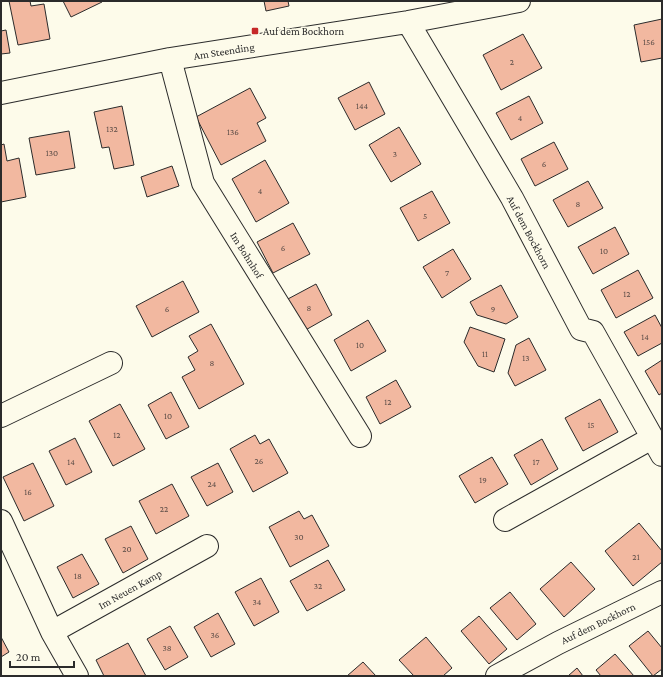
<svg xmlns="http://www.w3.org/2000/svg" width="663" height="677" font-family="'Crimson Pro',serif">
	<rect width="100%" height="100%" fill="#fdfbea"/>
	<path fill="#f2b8a0" stroke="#2b2b2b" d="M9 1H30L31 6 44 4 50 39 18 45Z
		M63 1H102V2L71 17Z
		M264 1H288L289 6 266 11Z
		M662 19V58L641 62 634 25Z
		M6 30 10 53 1 54V31Z
		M523 34 542 68 501 90 483 55Z
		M369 82 385 114 355 130 338 98Z
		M250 88 266 118 257 123 266 141 221 165 196 117Z
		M529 96 543 123 511 140 496 113Z
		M122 106 134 165 114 169 109 147 102 148 94 112Z
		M399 127 421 164 391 182 369 145Z
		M69 131 75 168 36 175 29 138Z
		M554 142 568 169 535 186 521 159Z
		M4 144 7 161 19 158 26 197 1 202V145Z
		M265 160 289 203 256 222 232 179Z
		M172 166 179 186 147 197 141 177Z
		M588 181 603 208 568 227 553 200Z
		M432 191 450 223 418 241 400 208Z
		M293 223 310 254 273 273 257 242Z
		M615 227 629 254 593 274 578 247Z
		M453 249 471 279 442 298 423 267Z
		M638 270 653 298 616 318 601 290Z
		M183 281 199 312 152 337 136 306Z
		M316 284 332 315 302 332 286 300Z
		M501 285 518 317 506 324 477 315 470 302Z
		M655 315 662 328V343L638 356 624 332Z
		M368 320 386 351 351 371 334 340Z
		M211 324 244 384 199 409 182 377 195 370 188 357 198 351 189 336Z
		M470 327 505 339 494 372 478 366 464 342Z
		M529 338 546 370 515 386 508 373 516 345Z
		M662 360V393L659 395 645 371Z
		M396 380 411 407 380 424 366 397Z
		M171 392 189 427 166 439 148 405Z
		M600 399 618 432 583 451 565 418Z
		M120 404 145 449 113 466 89 421Z
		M255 435 260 444 269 439 288 473 253 492 230 449Z
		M75 438 92 472 66 485 49 451Z
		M542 439 558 469 531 485 514 455Z
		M492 457 508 484 475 503 459 476Z
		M33 463 54 506 24 521 3 477Z
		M218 463 233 492 207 506 191 477Z
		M172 484 189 516 156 534 139 501Z
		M299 511 304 519 312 515 329 546 290 567 269 527Z
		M639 523 662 551V562L633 586 605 551Z
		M131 526 148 559 123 573 105 539Z
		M82 554 99 584 73 598 57 567Z
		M328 560 345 590 307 611 290 581Z
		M571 562 595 589 564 617 540 589Z
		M261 578 279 612 254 626 235 592Z
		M510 592 536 624 517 640 490 608Z
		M218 613 235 644 211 657 194 627Z
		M479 616 507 649 489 664 461 631Z
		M170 626 188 657 165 670 147 639Z
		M648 631 662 648V669L653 676 629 646Z
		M1 637 9 652 1 657Z
		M426 637 452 668 443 676H414L399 660Z
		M128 643 146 676H104L96 660Z
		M615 654 634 676H601L596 670Z
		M363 662 376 676H347Z
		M577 668 583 676H568Z"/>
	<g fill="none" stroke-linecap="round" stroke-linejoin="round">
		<g stroke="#2b2b2b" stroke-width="24">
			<path id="minor" d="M408 22 512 198 581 329 593 332 662 455
				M170 59 203 183 360 436
				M1 93 170 59 408 22 519 1
				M1 416 111 363
				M505 520 652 438
				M1 521 52 632 77 676
				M52 632 207 546
				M497 676 558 643 662 592"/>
		</g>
		<use href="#minor" stroke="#fdfbea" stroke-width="22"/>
	</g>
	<rect fill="#c62828" stroke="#fdfbea" stroke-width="1.5" x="251" y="27" width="8" height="8" rx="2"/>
	<g text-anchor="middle" stroke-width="3" stroke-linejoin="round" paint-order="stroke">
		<g font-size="9" fill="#5d4e48">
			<text x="649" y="45">156</text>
			<text x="512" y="65">2</text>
			<text x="362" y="109">144</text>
			<text x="520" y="121">4</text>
			<text x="112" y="132">132</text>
			<text x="233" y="135">136</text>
			<text x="52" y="156">130</text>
			<text x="395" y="157">3</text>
			<text x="544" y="167">6</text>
			<text x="260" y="194">4</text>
			<text x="578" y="207">8</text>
			<text x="425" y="219">5</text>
			<text x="283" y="251">6</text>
			<text x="604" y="254">10</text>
			<text x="447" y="276">7</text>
			<text x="627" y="297">12</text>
			<text x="309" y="311">8</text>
			<text x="167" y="312">6</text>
			<text x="493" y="312">9</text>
			<text x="645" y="340">14</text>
			<text x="360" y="348">10</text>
			<text x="485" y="357">11</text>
			<text x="526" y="361">13</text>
			<text x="212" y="366">8</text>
			<text x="388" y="405">12</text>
			<text x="168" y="419">10</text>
			<text x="591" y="428">15</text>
			<text x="117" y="438">12</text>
			<text x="259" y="464">26</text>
			<text x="71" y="465">14</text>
			<text x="536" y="465">17</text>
			<text x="483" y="483">19</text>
			<text x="212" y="487">24</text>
			<text x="28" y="495">16</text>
			<text x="164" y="512">22</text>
			<text x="299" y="540">30</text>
			<text x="127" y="552">20</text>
			<text x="636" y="560">21</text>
			<text x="78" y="579">18</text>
			<text x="318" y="589">32</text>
			<text x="257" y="605">34</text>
			<text x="215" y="638">36</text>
			<text x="167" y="651">38</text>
		</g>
		<g font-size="11" fill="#2b2b2b" stroke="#fdfbea" text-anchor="start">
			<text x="263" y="35">Auf dem Bockhorn</text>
		</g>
		<g font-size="11" fill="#2b2b2b" stroke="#fdfbea">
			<text transform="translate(224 51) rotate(-9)" y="4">Am Steending</text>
			<text transform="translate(529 232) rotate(62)" y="4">Auf dem Bockhorn</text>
			<text transform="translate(247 255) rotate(58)" y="4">Im Bohnhof</text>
			<text transform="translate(130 589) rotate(-29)" y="4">Im Neuen Kamp</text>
			<text transform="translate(598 623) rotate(-26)" y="4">Auf dem Bockhorn</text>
		</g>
	</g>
	<rect width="663" height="677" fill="none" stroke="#2b2b2b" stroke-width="4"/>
	<path d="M10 661v6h64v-6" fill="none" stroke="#2b2b2b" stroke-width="2"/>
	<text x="16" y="661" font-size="12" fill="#2b2b2b" stroke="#fdfbea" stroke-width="3" paint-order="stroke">20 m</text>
</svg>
